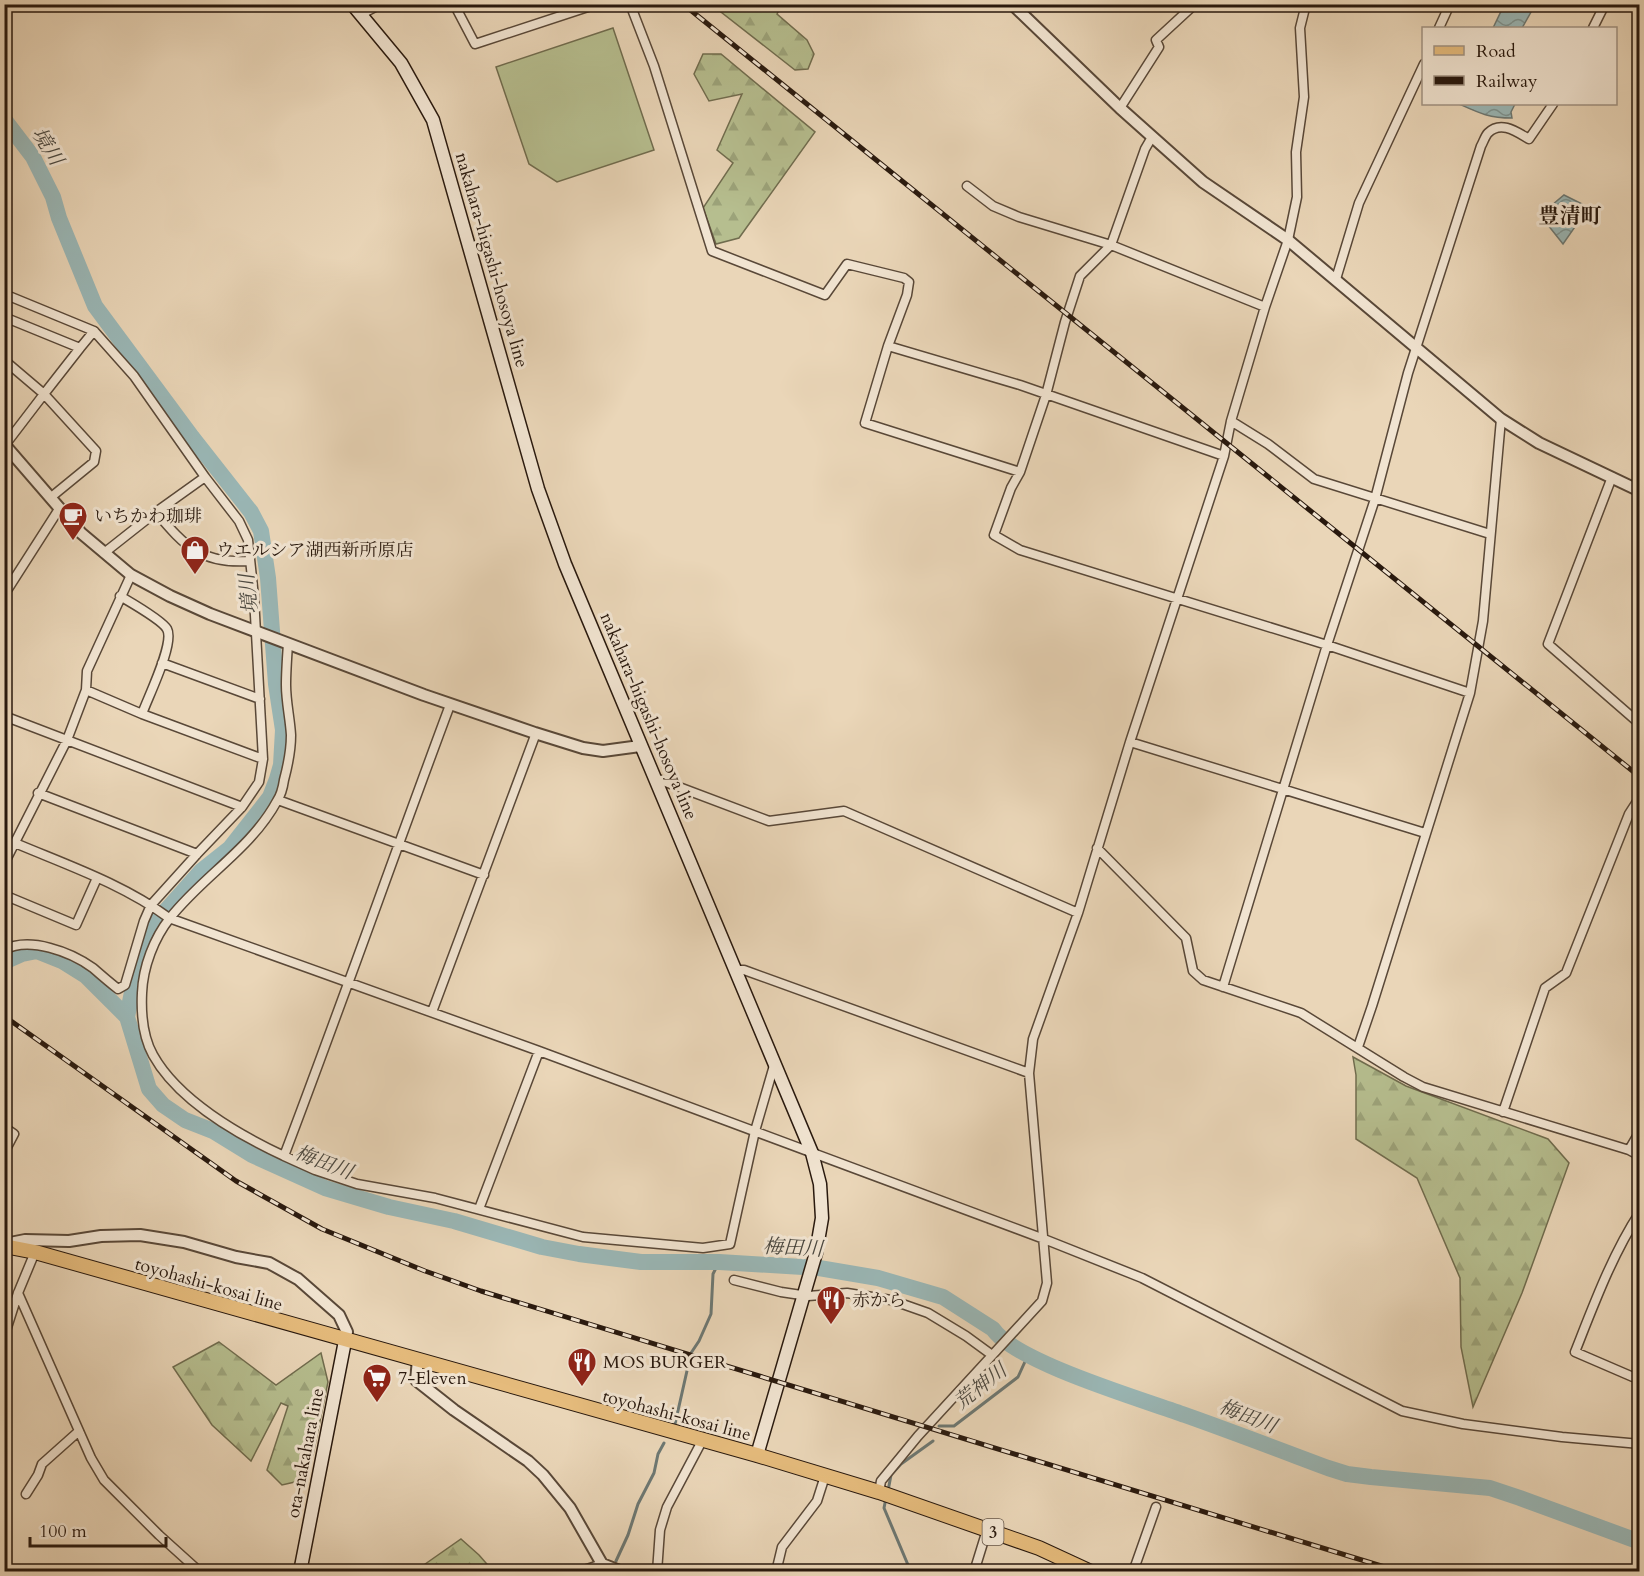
<svg xmlns="http://www.w3.org/2000/svg" width="1644" height="1576" font-family="Cardo,'Noto Serif JP',serif">
	<defs>
		<pattern id="forest-firs" width="22" height="20" patternUnits="userSpaceOnUse" patternTransform="scale(1.5)"><rect width="22" height="20" fill="#b6be8f"/><path d="M5 1l3.5 6h-7zM16 11l3.5 6h-7z" fill="#9ca37a"/></pattern>
		<pattern id="water-waves" width="16" height="10" patternUnits="userSpaceOnUse" patternTransform="scale(1.5)"><rect width="16" height="10" fill="#9ab7b6"/><path d="M0 5q4-4 8 0t8 0" fill="none" stroke="#7e9492"/></pattern>
	</defs>
	<rect width="100%" height="100%" fill="#ead6b8"/>
	<filter id="stains"><feTurbulence type="fractalNoise" baseFrequency=".00333" numOctaves="4"/><feColorMatrix values="0 0 0 0 .2 0 0 0 0 .09 0 0 0 0 .02 0 0 0 .5 -.17"/></filter>
	<radialGradient id="worn" r=".72"><stop offset=".6" stop-color="#630" stop-opacity="0"/><stop offset="1" stop-color="#630" stop-opacity=".3"/></radialGradient>
	<path fill="#b6be8f" stroke="#706c4e" stroke-width="1.5" d="M613 28 654 150 557 182 529 164 496 67Z"/>
	<path fill="url(#forest-firs)" stroke="#706c4e" stroke-width="1.5" d="M712 5H782L777 14 807 40 814 54 808 69 795 70Z
		M703 54H721L815 132 739 238 716 244 703 208 733 163 717 150 742 94 709 101 694 74Z
		M1353 1057 1406 1086 1548 1139 1569 1163 1522 1293 1473 1407 1461 1347 1460 1278 1417 1178 1356 1139V1075Z
		M219 1342 276 1385 321 1353 328 1382 313 1455 299 1481 282 1485 267 1470 288 1406 281 1403 251 1461 212 1425 173 1367Z
		M461 1539 479 1555 493 1571 421 1572 418 1569Z"/>
	<path fill="url(#water-waves)" stroke="#6d7873" stroke-width="1.5" d="M1504 5V4L1535 5 1522 28H1493Z
		M1459 104H1515L1511 112 1512 118C1489 118 1479 113 1459 104Z
		M1564 195 1582 204 1577 224 1563 244 1540 215Z"/>
	<g fill="none" stroke-linecap="round" stroke-linejoin="round">
		<path stroke="#6d7873" stroke-width="3" d="M675 1424 691 1353 699 1341 711 1314 713 1274 719 1262
			M939 1426H954L1018 1377 1028 1355
			M888 1491 891 1475 901 1464 933 1441
			M886 1498 884 1508 911 1572
			M616 1561 628 1535 638 1504 654 1473 658 1454 664 1443"/>
		<path stroke="#9ab7b6" stroke-width="16" d="M4 119 33 157 53 197 59 218 95 306 192 437 251 512 261 531 268 578 276 684 283 730 281 765 277 779 270 797 230 848 201 871 160 917 139 957 127 1017
			M4 962 22 954 37 951 62 961 86 976 127 1017 149 1089 163 1105 185 1120 213 1131 252 1155 325 1188 389 1207 454 1221 542 1247 579 1254 641 1262H719L819 1268 878 1278 943 1297 993 1329C1015 1362 1144 1400 1185 1415 1233 1432 1280 1450 1328 1468L1347 1474 1371 1477 1490 1488 1520 1498 1640 1542"/>
		<g stroke="#594838" stroke-width="11">
			<path id="minor" d="M454 4 475 44 597 4
				M630 4 654 66 712 251 825 295 847 264 904 278 909 282 907 295 888 346 865 423 1020 472
				M360 15 381 4
				M1439 28 1450 4
				M1593 28 1605 4
				M1120 108 1159 47 1156 40 1195 4
				M1152 137 1145 149 1111 245 1080 276 1065 322 1046 395 1020 472 1011 488 994 535 1020 550 1327 645 1470 693
				M967 186 993 206 1019 217 1111 245 1265 307
				M1336 279 1359 203 1424 64
				M4 294 94 331
				M4 317 80 348 94 331 134 376 205 477 156 512 104 553
				M888 346 1020 385 1224 456
				M4 360 44 394 5 445
				M1231 421 1268 444 1314 479 1490 534
				M1612 477 1548 644 1640 724
				M50 498 94 462 96 451 44 394 80 348
				M156 512C185 547 202 564 249 561
				M4 595 59 509
				M120 596C130 602 162 620 167 629 175 643 148 697 142 714
				M162 663 260 699
				M86 690 142 714 263 759
				M450 705C394 855 341 1006 284 1156L315 1170 357 1184 435 1198 583 1237 703 1248 730 1244 755 1131 775 1062
				M4 716 242 807
				M1130 742 1425 833
				M655 778 769 821 844 811 1078 913
				M38 793 197 854
				M278 800 484 875
				M15 843C67 865 123 884 169 918L539 1051 1044 1239 1142 1278 1402 1411 1463 1424 1562 1437 1640 1444
				M1097 848 1186 938 1193 971 1203 980 1301 1013 1404 1077 1423 1087 1629 1150 1640 1156
				M4 864 67 740 86 690 87 671 131 575
				M4 895 76 925 97 878
				M4 950C29 936 71 952 93 968 101 975 109 982 118 989L125 985 144 921 151 905 197 854 242 807 259 782 263 759 254 597 248 540 239 521 205 477
				M736 970H744L1029 1073
				M1223 987 1327 645 1375 499 1408 373 1481 146C1483 143 1485 136 1488 133 1501 120 1517 132 1529 139L1553 104
				M432 1012 536 733
				M1358 1047 1372 1006 1470 693 1483 621 1501 419
				M1503 1112 1545 988 1566 973 1629 814 1640 797
				M4 1127 14 1134 4 1153
				M1629 1150 1640 1131
				M284 1156C239 1135 178 1100 153 1055 143 1037 141 1014 142 993 143 967 154 938 170 918 203 876 251 849 277 801 281 795 283 787 284 780 288 765 291 750 291 735 290 718 286 702 286 685 286 672 287 658 288 644
				M479 1209 539 1051
				M734 1280 781 1292 808 1296 847 1293 891 1300 928 1313 966 1336 992 1355
				M18 1293 91 1458 104 1480 159 1535 200 1572
				M4 1337 18 1293 35 1252
				M1633 1377 1575 1352C1594 1304 1612 1255 1640 1212
				M879 1492 881 1481 918 1436 1042 1301 1047 1283 1029 1073 1033 1039 1078 913 1130 742 1224 456 1231 421 1265 307 1288 240 1297 197 1296 152 1304 97 1300 28 1306 4
				M26 1494 38 1475 42 1464 79 1431
				M578 1572 602 1564
				M657 1572 660 1530 667 1507 702 1441
				M776 1572 782 1547 817 1501 825 1476
				M974 1572 987 1530
				M1133 1572 1156 1507"/>
		</g>
		<g stroke="#594838" stroke-width="14">
			<path id="tertiary" d="M1012 4 1120 108 1203 182 1288 240 1501 419 1539 443 1640 491
				M4 444 81 533 131 575 170 596 210 614 424 695 535 733 583 748 603 751 640 746
				M5 1244 25 1240 69 1241 101 1236 140 1235 184 1242 236 1257 269 1263 298 1279 339 1315 347 1332 345 1341
				M418 1360 416 1380 454 1410 528 1461 543 1475 570 1508 602 1564 622 1572"/>
		</g>
		<g stroke="#29190e" stroke-width="15">
			<path id="secondary" d="M352 4 401 63 433 120 538 489 565 564 812 1153 820 1184 822 1218 816 1253 757 1455
				M300 1572 345 1341"/>
		</g>
		<g stroke="#29190e" stroke-width="16">
			<path id="primary" d="M4 1246 35 1252 757 1455 879 1492 1039 1548 1091 1572"/>
		</g>
		<use href="#minor" stroke="#f1e4d1" stroke-width="8"/>
		<use href="#tertiary" stroke="#f1e4d1" stroke-width="10"/>
		<use href="#secondary" stroke="#f1e4d1" stroke-width="12"/>
		<use href="#primary" stroke="#e5bb7c" stroke-width="14"/>
		<g stroke="#29190e" stroke-width="5">
			<path id="rail" d="M683 4 1640 777
				M4 1016 236 1181 322 1229 425 1271 481 1291 1401 1572"/>
		</g>
		<use href="#rail" stroke="#f1e4d1" stroke-width="3" stroke-dasharray="9" stroke-linecap="butt"/>
	</g>
	<defs>
		<g id="cafe-pin" transform="scale(1.5)"><path d="M0 17L-7.5 6A9.5 9.5 0 1 1 7.5 6Z" fill="#8f2418" stroke="#f1e4d1"/><path d="M-5.5-4.5H6V0H3Q3 3.5 0 3.5H-2.5Q-5.5 3.5-5.5 0ZM3-3.2v2h1.7v-2ZM-6 4.5H4V6H-6Z" fill="#fff"/></g>
		<g id="shop-pin" transform="scale(1.5)"><path d="M0 17L-7.5 6A9.5 9.5 0 1 1 7.5 6Z" fill="#8f2418" stroke="#f1e4d1"/><path d="M-5-2.5h2.3a2.7 3.5 0 0 1 5.4 0H5L5.5 6h-11ZM-1.5-2.5h3a1.5 2.3 0 0 0-3 0Z" fill="#fff"/></g>
		<g id="restaurant-pin" transform="scale(1.5)"><path d="M0 17L-7.5 6A9.5 9.5 0 1 1 7.5 6Z" fill="#8f2418" stroke="#f1e4d1"/><path d="M-5-6h1v4h1v-4h1v4h1v-4h1v5L-1.5 .5V6h-2V.5L-5-1ZM5-6V6H3V1.5H1.5Q1.5-4 5-6Z" fill="#fff"/></g>
		<g id="supermarket-pin" transform="scale(1.5)"><path d="M0 17L-7.5 6A9.5 9.5 0 1 1 7.5 6Z" fill="#8f2418" stroke="#f1e4d1"/><path d="M-6-5.5h2.5l.6 2H6L4.5 2H-2.5L-4.4-4H-6ZM-1.5 3.2a1.3 1.3 0 1 0 .1 0ZM3 3.2a1.3 1.3 0 1 0 .1 0Z" fill="#fff"/></g>
	</defs>
	<g fill-rule="evenodd">
		<use href="#cafe-pin" x="73" y="516"/>
		<use href="#shop-pin" x="195" y="550"/>
		<use href="#restaurant-pin" x="831" y="1300"/>
		<use href="#restaurant-pin" x="582" y="1362"/>
		<use href="#supermarket-pin" x="377" y="1378"/>
	</g>
	<g text-anchor="middle" stroke-width="6" stroke-linejoin="round" paint-order="stroke">
		<rect fill="#f1e4d1" stroke="#655648" stroke-width="1.5" x="982.5" y="1519" width="21" height="26" rx="4.5"/>
		<g font-size="16" font-weight="bold" fill="#29190e">
			<text x="993" y="1538">3</text>
		</g>
		<g font-size="18" fill="#29190e" stroke="#f1e4d1">
			<text transform="translate(492 260) rotate(74)" y="6">nakahara-higashi-hosoya line</text>
			<text transform="translate(649 716) rotate(67)" y="6">nakahara-higashi-hosoya line</text>
			<text transform="translate(209 1284) rotate(16)" y="6">toyohashi-kosai line</text>
			<text transform="translate(677 1415) rotate(15)" y="6">toyohashi-kosai line</text>
			<text transform="translate(305 1453) rotate(-79)" y="6">ota-nakahara line</text>
		</g>
		<g font-size="18" fill="#29190e" stroke="#f1e4d1" text-anchor="start">
			<text x="94" y="522">いちかわ珈琲</text>
			<text x="216" y="556">ウエルシア湖西新所原店</text>
			<text x="852" y="1306">赤から</text>
			<text x="603" y="1368">MOS BURGER</text>
			<text x="398" y="1384">7-Eleven</text>
		</g>
		<g font-size="20" font-style="italic" fill="#4b4840" stroke="#f1e4d1">
			<text transform="translate(48 146) rotate(58)" y="7">境川</text>
			<text transform="translate(248 594) rotate(-96)" y="7">境川</text>
			<text transform="translate(324 1162) rotate(21)" y="7">梅田川</text>
			<text transform="translate(793 1247) rotate(3)" y="7">梅田川</text>
			<text transform="translate(980 1386) rotate(-38)" y="7">荒神川</text>
			<text transform="translate(1248 1416) rotate(21)" y="7">梅田川</text>
		</g>
		<g font-size="21" font-weight="bold" fill="#29190e" stroke="#f1e4d1">
			<text x="1570" y="223">豊清町</text>
		</g>
	</g>
	<rect width="1644" height="1576" fill="none" stroke="#ead6b8" stroke-width="24"/>
	<rect x="6" y="6" width="1632" height="1564" fill="none" stroke="#29190e" stroke-width="3"/>
	<rect x="12" y="12" width="1620" height="1552" fill="none" stroke="#29190e" stroke-width="1.5"/>
	<rect x="1422" y="27" width="195" height="78" fill="#f1e4d1" stroke="#a19383" stroke-width="1.5"/>
	<rect x="1434" y="46" width="30" height="9" fill="#e5bb7c" stroke="#a19383" stroke-width="1.5"/>
	<text x="1476" y="57" font-size="18" fill="#29190e">Road</text>
	<rect x="1434" y="76" width="30" height="9" fill="#29190e" stroke="#a19383" stroke-width="1.5"/>
	<text x="1476" y="87" font-size="18" fill="#29190e">Railway</text>
	<path d="M30 1537v9h136v-9" fill="none" stroke="#29190e" stroke-width="3"/>
	<text x="39" y="1537" font-size="18" fill="#29190e" stroke="#f1e4d1" stroke-width="4.5" paint-order="stroke">100 m</text>
	<rect width="100%" height="100%" filter="url(#stains)"/>
	<rect width="100%" height="100%" fill="url(#worn)"/>
</svg>
